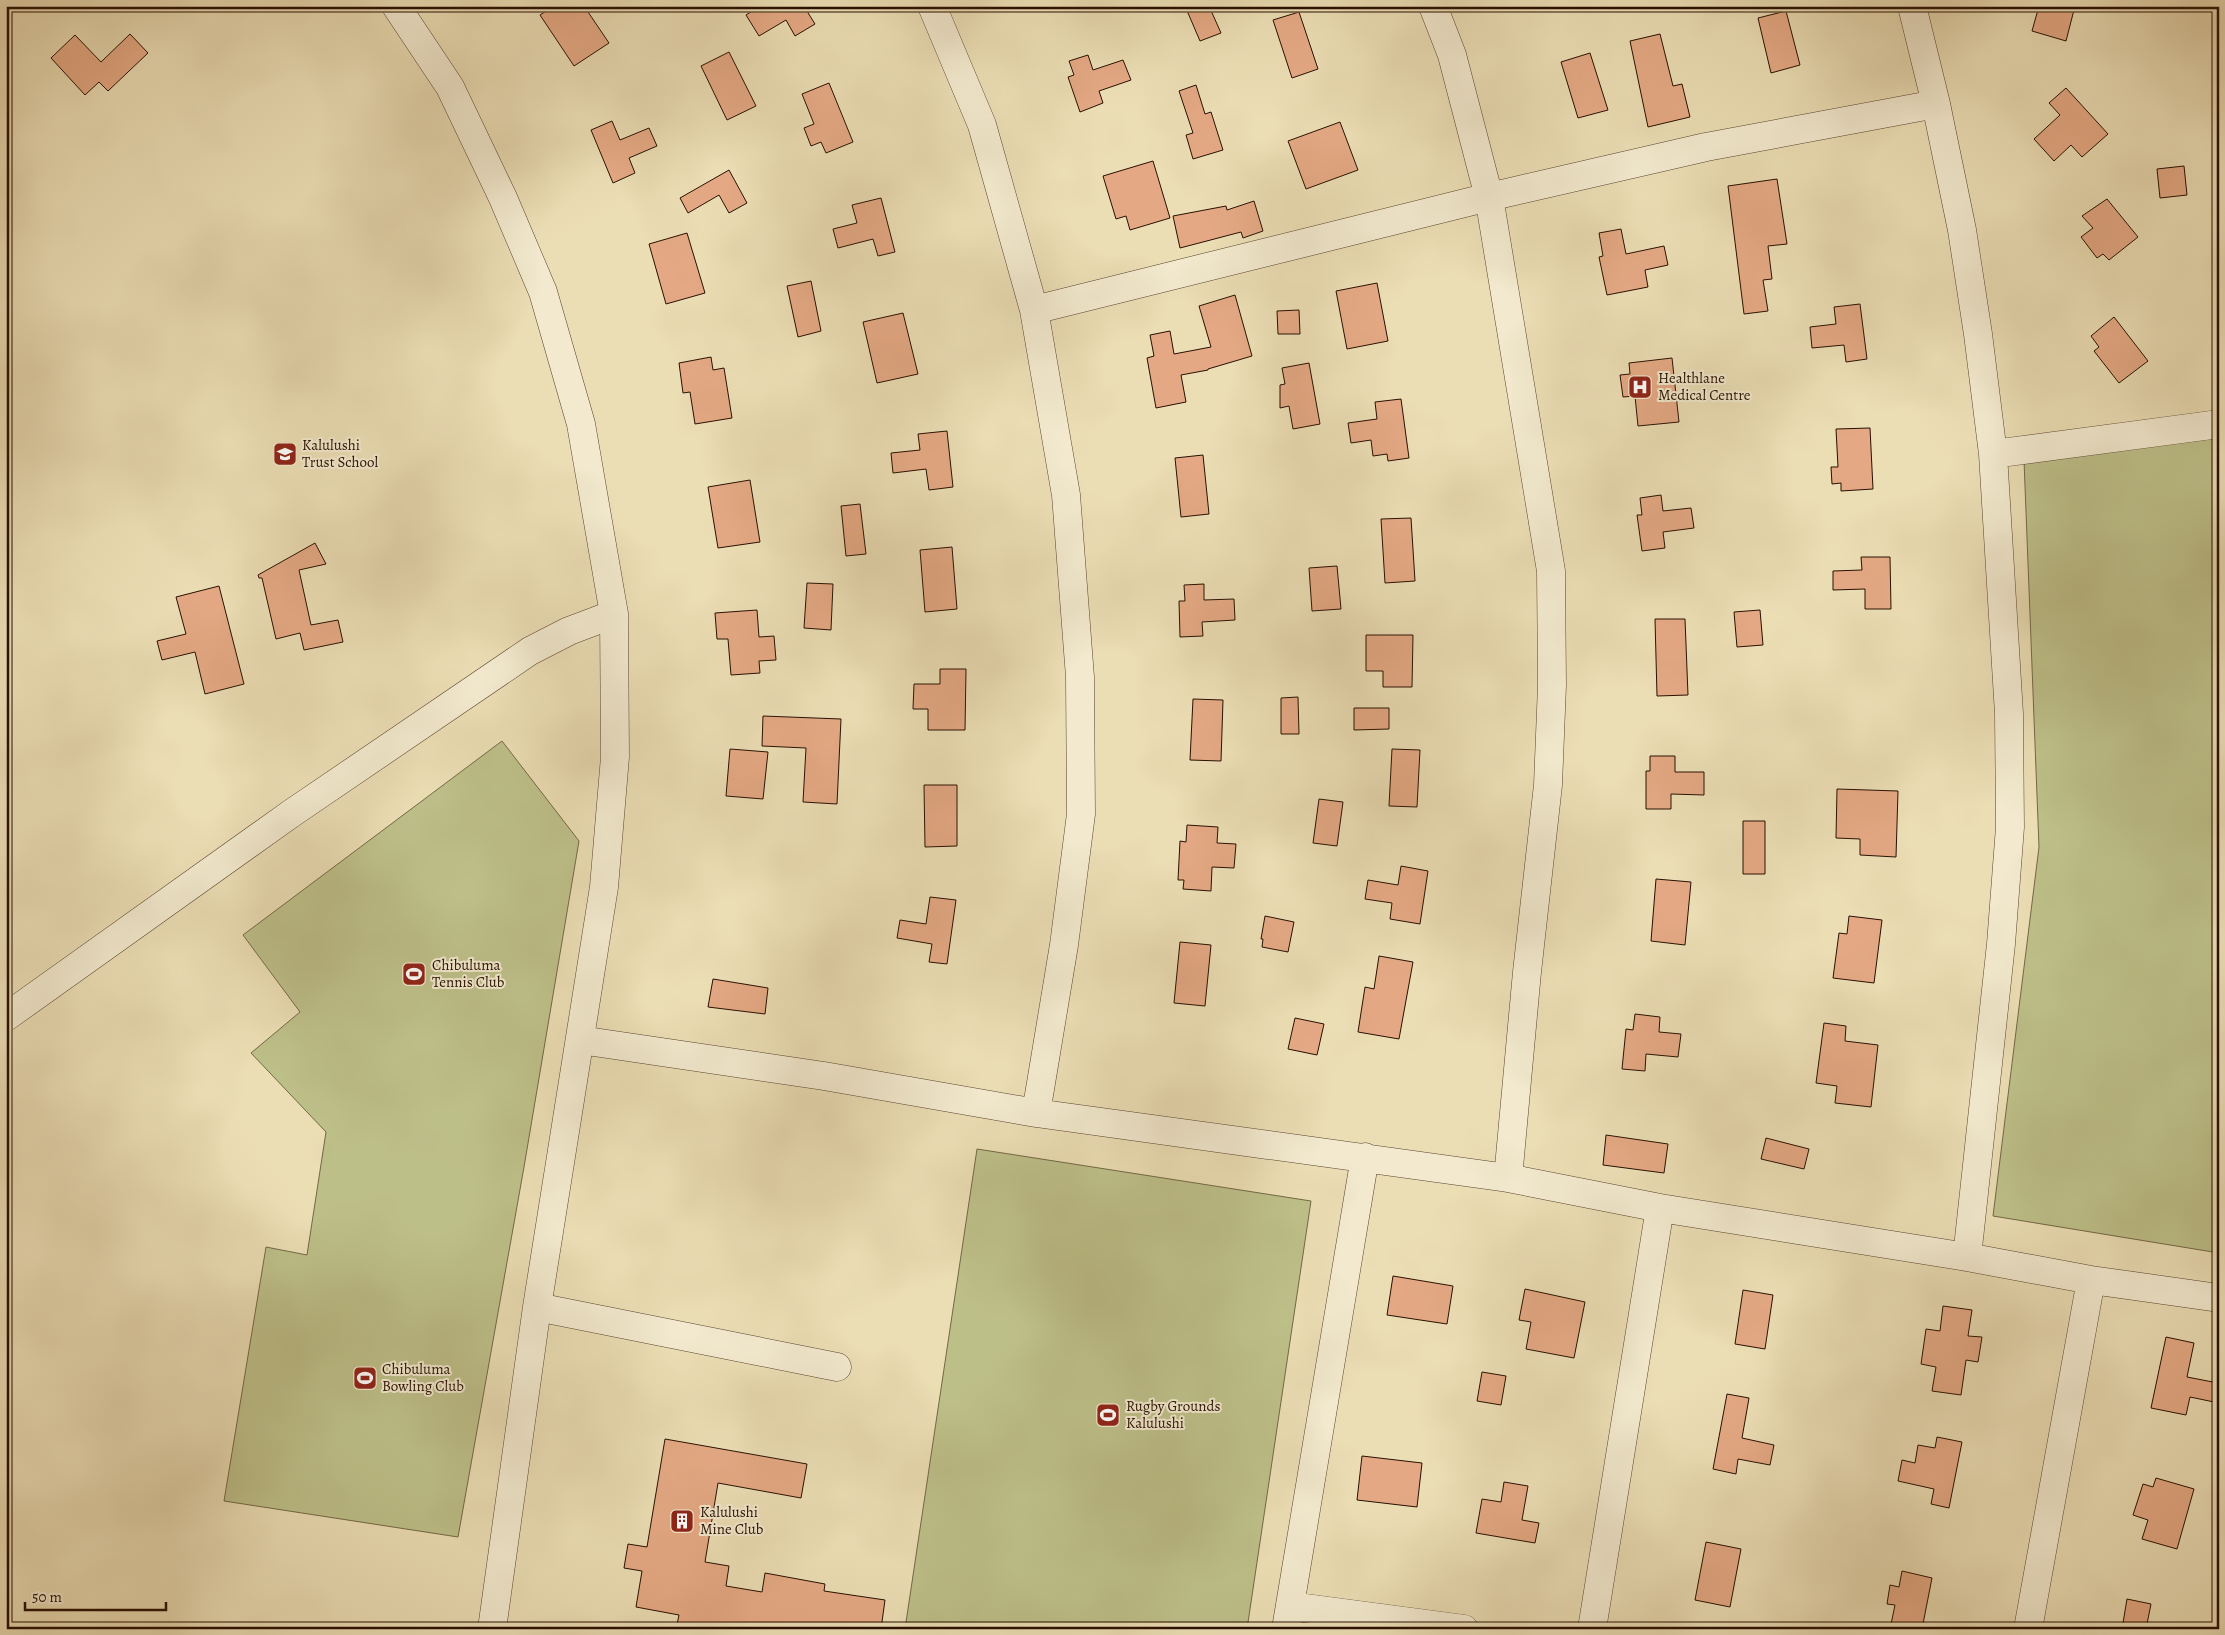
<svg xmlns="http://www.w3.org/2000/svg" width="2225" height="1635" font-family="Alegreya,serif">
	<rect width="100%" height="100%" fill="#ebddb4"/>
	<filter id="stains"><feTurbulence type="fractalNoise" baseFrequency=".004" numOctaves="4"/><feColorMatrix values="0 0 0 0 .2 0 0 0 0 .09 0 0 0 0 .02 0 0 0 .5 -.17"/></filter>
	<radialGradient id="worn" r=".72"><stop offset=".6" stop-color="#630" stop-opacity="0"/><stop offset="1" stop-color="#630" stop-opacity=".3"/></radialGradient>
	<path fill="#bdbf89" stroke="#726845" d="M2219 438V1253L1993 1216 2039 847 2024 460Z
		M502 741 579 841 524 1167 458 1537 224 1501 266 1247 307 1255 326 1132 251 1053 300 1012 243 935Z
		M977 1149 1311 1201 1247 1629H905Z"/>
	<path fill="#e4a984" stroke="#281001" d="M554 6H584L609 43 574 66 540 15Z
		M760 6H807L805 8 815 24 795 36 786 20 759 36 746 15Z
		M1185 6H1209L1221 33 1200 41Z
		M2039 6H2075L2066 41 2032 31Z
		M1786 11 1800 65 1771 73 1758 18Z
		M1299 12 1318 69 1292 78 1273 20Z
		M130 34 148 53 108 91 99 82 85 95 51 58 75 35 101 62Z
		M1660 34 1673 86 1682 84 1690 117 1648 127 1630 41Z
		M729 52 756 106 727 120 701 66Z
		M1590 53 1608 110 1578 118 1561 62Z
		M1088 55 1093 70 1123 60 1131 80 1099 91 1103 103 1080 112 1068 77 1074 75 1069 61Z
		M829 83 853 142 826 153 821 142 811 146 804 128 814 124 802 94Z
		M1196 85 1205 114 1211 112 1223 150 1193 159 1186 135 1193 133 1179 91Z
		M2066 88 2108 134 2082 157 2071 145 2054 161 2034 139 2060 115 2049 103Z
		M612 121 620 140 649 128 657 146 629 158 635 173 613 183 591 130Z
		M1340 122 1358 170 1306 189 1288 141Z
		M1153 161 1170 218 1130 230 1126 216 1116 219 1103 176Z
		M2184 166 2187 195 2160 198 2157 169Z
		M729 170 747 203 729 213 719 195 688 213 680 198Z
		M1777 179 1787 244 1768 246 1772 279 1763 280 1768 311 1744 314 1728 186Z
		M881 198 895 252 878 256 873 239 838 248 833 229 857 223 852 205Z
		M2107 199 2138 237 2109 260 2103 254 2097 258 2081 237 2093 228 2082 216Z
		M1254 201 1263 231 1243 238 1241 232 1180 248 1173 216 1226 206 1227 210Z
		M1621 229 1626 254 1664 246 1668 265 1645 270 1648 287 1607 295 1599 257 1603 256 1599 233Z
		M687 233 705 293 666 304 649 244Z
		M811 281 821 331 798 337 787 286Z
		M1377 283 1388 341 1347 349 1336 291Z
		M1235 295 1252 356 1208 369V370L1181 375 1186 402 1156 408 1147 358 1154 356 1150 335 1170 331 1174 354 1211 347 1199 306Z
		M1860 304 1867 359 1846 362 1844 345 1812 348 1810 327 1836 324 1834 307Z
		M1299 310 1300 334H1278L1277 311Z
		M903 313 918 374 877 383 863 322Z
		M2114 317 2148 361 2119 383 2094 351 2099 347 2091 336Z
		M711 357 713 370 724 368 732 418 695 424 690 392 683 393 679 363Z
		M1672 358 1679 422 1638 426 1635 396 1623 397 1620 375 1630 374 1629 363Z
		M1309 363 1320 424 1293 429 1289 406 1280 408V385L1285 384 1282 368Z
		M1401 399 1409 458 1388 461 1387 454 1373 456 1371 440 1351 443 1348 423 1377 419 1375 402Z
		M1870 428 1873 489 1841 491V483L1832 484 1831 467H1838L1836 429Z
		M947 431 953 487 929 490 926 469 893 473 891 453 920 450 918 434Z
		M1203 455 1209 514 1181 517 1175 458Z
		M750 480 760 542 718 548 708 487Z
		M1661 495 1663 511 1691 508 1694 528 1663 532 1665 548 1642 551 1637 515H1642L1640 498Z
		M860 504 866 554 846 556 841 506Z
		M1411 518 1415 581 1385 583 1381 519Z
		M315 543 326 564 299 570 311 625 338 620 343 642 304 650 300 633 276 639 262 578H259L258 575Z
		M952 547 957 609 925 612 920 550Z
		M1861 557H1890L1891 609H1865V589L1833 590V571L1862 570Z
		M1337 566 1341 609 1312 611 1309 568Z
		M807 583 833 584 831 630 804 628Z
		M1204 584V600L1234 599 1235 620 1202 622 1203 636 1180 637 1179 601H1185L1184 585Z
		M219 586 244 684 205 694 195 652 162 660 157 641 186 634 176 597Z
		M757 610 759 637 774 636 776 660 759 661 760 673 731 675 728 639H717L715 613Z
		M1760 610 1763 645 1737 647 1734 612Z
		M1655 619H1685L1688 695 1657 696Z
		M1366 635H1413L1412 687H1383V671H1366Z
		M940 669H966L965 730H928V709H913L914 684H940Z
		M1298 697 1299 734H1281V698Z
		M1193 699 1223 700 1221 761 1190 760Z
		M1354 708H1389V729L1354 730Z
		M763 716 841 719 837 804 803 802 806 748 762 746Z
		M730 749 768 752 763 799 726 796Z
		M1392 749 1420 750 1417 807 1389 806Z
		M1650 756H1675V772H1704V795L1671 794V809H1646V771H1650Z
		M924 785H957V846L925 847Z
		M1837 789 1898 791 1896 857 1860 855V839L1836 838Z
		M1319 799 1343 802 1337 846 1313 843Z
		M1743 821H1765V874H1743Z
		M1187 825 1218 827 1217 843 1236 844 1234 868 1212 867 1211 891 1183 889 1184 880H1178L1180 841 1186 842Z
		M1401 866 1428 871 1420 924 1390 919 1392 903 1365 899 1368 880 1398 885Z
		M1656 879 1691 882 1685 945 1651 941Z
		M930 897 956 900 947 964 929 962 932 944 897 938 900 920 926 924Z
		M1265 916 1294 922 1288 952 1262 947 1263 939H1261Z
		M1849 916 1882 920 1874 983 1833 978 1839 933 1847 934Z
		M1180 942 1211 945 1205 1006 1174 1003Z
		M1379 956 1413 962 1399 1039 1358 1032 1365 987 1374 989Z
		M713 979 768 988 765 1014 708 1007Z
		M1635 1014 1660 1017 1659 1032 1681 1034 1678 1057 1646 1054 1645 1071 1622 1069 1626 1029 1633 1030Z
		M1295 1018 1324 1024 1317 1055 1288 1049Z
		M1824 1023 1846 1026 1845 1041 1878 1045 1871 1107 1835 1103 1837 1086 1816 1083Z
		M1606 1135 1668 1144 1664 1173 1603 1165Z
		M1766 1138 1809 1149 1804 1169 1761 1159Z
		M1393 1276 1453 1286 1447 1324 1387 1315Z
		M1525 1289 1585 1302 1574 1358 1526 1349 1531 1322 1519 1320Z
		M1743 1290 1773 1295 1765 1349 1735 1344Z
		M1943 1306 1972 1310 1968 1336 1982 1337 1978 1362 1966 1360 1961 1395 1932 1391 1936 1367 1921 1364 1926 1329 1940 1331Z
		M2166 1337 2194 1343 2187 1377 2218 1383 2214 1402 2190 1397 2186 1415 2151 1408Z
		M1482 1372 1506 1376 1501 1405 1477 1401Z
		M1727 1394 1749 1398 1742 1438 1774 1445 1770 1465 1738 1459 1736 1474 1713 1469Z
		M1937 1437 1962 1442 1949 1508 1931 1504 1934 1489 1898 1481 1902 1460 1915 1463 1918 1445 1935 1448Z
		M665 1439 807 1464 801 1498 718 1483 705 1562 729 1566 726 1586 762 1592 765 1573 825 1584 824 1591 885 1600 881 1629H676L679 1615 636 1607 642 1571 624 1568 628 1544 647 1547Z
		M1362 1456 1422 1463 1417 1507 1357 1500Z
		M2156 1478 2194 1489 2177 1549 2142 1539 2148 1520 2133 1515 2143 1484 2153 1487Z
		M1504 1482 1528 1486 1522 1520 1539 1523 1535 1543 1476 1533 1482 1499 1501 1502Z
		M1706 1542 1741 1549 1730 1607 1695 1600Z
		M1902 1571 1932 1578 1922 1629H1890L1895 1605 1887 1604 1890 1585 1899 1587Z
		M2127 1599 2151 1604 2146 1629H2122Z"/>
	<g fill="none" stroke-linecap="round" stroke-linejoin="round">
		<g stroke="#59432e" stroke-width="29">
			<path id="minor" d="M396 6 450 87 503 198 543 292 581 424 614 614 615 757 604 887 537 1307 492 1629
				M932 6 982 125 1034 310 1066 495 1080 677 1081 814 1064 945 1036 1113
				M1433 6 1452 55 1489 197 1551 571 1552 685 1548 785 1527 972 1508 1178
				M1912 6 1936 104 1962 230 1978 334 1993 454 2009 714 2010 827 2001 944 1967 1257
				M1034 310 1489 197 1706 147 1936 104
				M1993 454 2219 424
				M6 1017 292 813 530 651 569 631 614 614
				M580 1040 824 1076 1036 1113 1508 1178 1660 1208 1967 1257 2091 1280 2219 1298
				M537 1307 837 1367
				M1290 1606 1464 1629
				M1286 1629 1365 1157
				M1592 1629 1660 1208
				M2028 1629 2091 1280"/>
		</g>
		<use href="#minor" stroke="#f2e9ce" stroke-width="28"/>
	</g>
	<defs>
		<g id="hospital-square" transform="scale(1.25)"><rect x="-9" y="-9" width="18" height="18" rx="4" fill="#8f2418" stroke="#f2e9ce"/><path d="M-5-5h3v3.5h4V-5h3V5h-3V1.5h-4V5h-3Z" fill="#fff"/></g>
		<g id="school-square" transform="scale(1.25)"><rect x="-9" y="-9" width="18" height="18" rx="4" fill="#8f2418" stroke="#f2e9ce"/><path d="M0-5L7-2L0 1L-7-2ZM-4 1L0 2.5L4 1V4Q0 6-4 4Z" fill="#fff"/></g>
		<g id="stadium-square" transform="scale(1.25)"><rect x="-9" y="-9" width="18" height="18" rx="4" fill="#8f2418" stroke="#f2e9ce"/><path d="M0-5a6.5 5 0 1 0 0 10a6.5 5 0 1 0 0-10ZM-3.5-1.8h7v3.6h-7Z" fill="#fff"/></g>
		<g id="building-square" transform="scale(1.25)"><rect x="-9" y="-9" width="18" height="18" rx="4" fill="#8f2418" stroke="#f2e9ce"/><path d="M-4-6H4V6H1V3H-1V6H-4ZM-2.5-4.3h1.7v1.8h-1.7ZM.8-4.3h1.7v1.8H.8ZM-2.5-1h1.7V.8h-1.7ZM.8-1h1.7V.8H.8Z" fill="#fff"/></g>
	</defs>
	<g fill-rule="evenodd">
		<use href="#hospital-square" x="1640" y="387"/>
		<use href="#school-square" x="285" y="454"/>
		<use href="#stadium-square" x="414" y="974"/>
		<use href="#stadium-square" x="365" y="1378"/>
		<use href="#stadium-square" x="1108" y="1415"/>
		<use href="#building-square" x="682" y="1521"/>
	</g>
	<g text-anchor="middle" stroke-width="4" stroke-linejoin="round" paint-order="stroke">
		<g font-size="15" fill="#281001" stroke="#f2e9ce" text-anchor="start">
			<text x="1658" y="383">Healthlane<tspan x="1658" dy="17">Medical Centre</tspan></text>
			<text x="302" y="450">Kalulushi<tspan x="302" dy="17">Trust School</tspan></text>
			<text x="432" y="970">Chibuluma<tspan x="432" dy="17">Tennis Club</tspan></text>
			<text x="382" y="1374">Chibuluma<tspan x="382" dy="17">Bowling Club</tspan></text>
			<text x="1126" y="1411">Rugby Grounds<tspan x="1126" dy="17">Kalulushi</tspan></text>
			<text x="700" y="1517">Kalulushi<tspan x="700" dy="17">Mine Club</tspan></text>
		</g>
	</g>
	<rect width="2225" height="1635" fill="none" stroke="#ebddb4" stroke-width="25"/>
	<rect x="8" y="8" width="2210" height="1620" fill="none" stroke="#281001" stroke-width="2.5"/>
	<rect x="12" y="12" width="2200" height="1610" fill="none" stroke="#281001"/>
	<path d="M25 1602v8h141v-8" fill="none" stroke="#281001" stroke-width="2.5"/>
	<text x="32" y="1602" font-size="15" fill="#281001" stroke="#f2e9ce" stroke-width="4" paint-order="stroke">50 m</text>
	<rect width="100%" height="100%" filter="url(#stains)"/>
	<rect width="100%" height="100%" fill="url(#worn)"/>
</svg>
